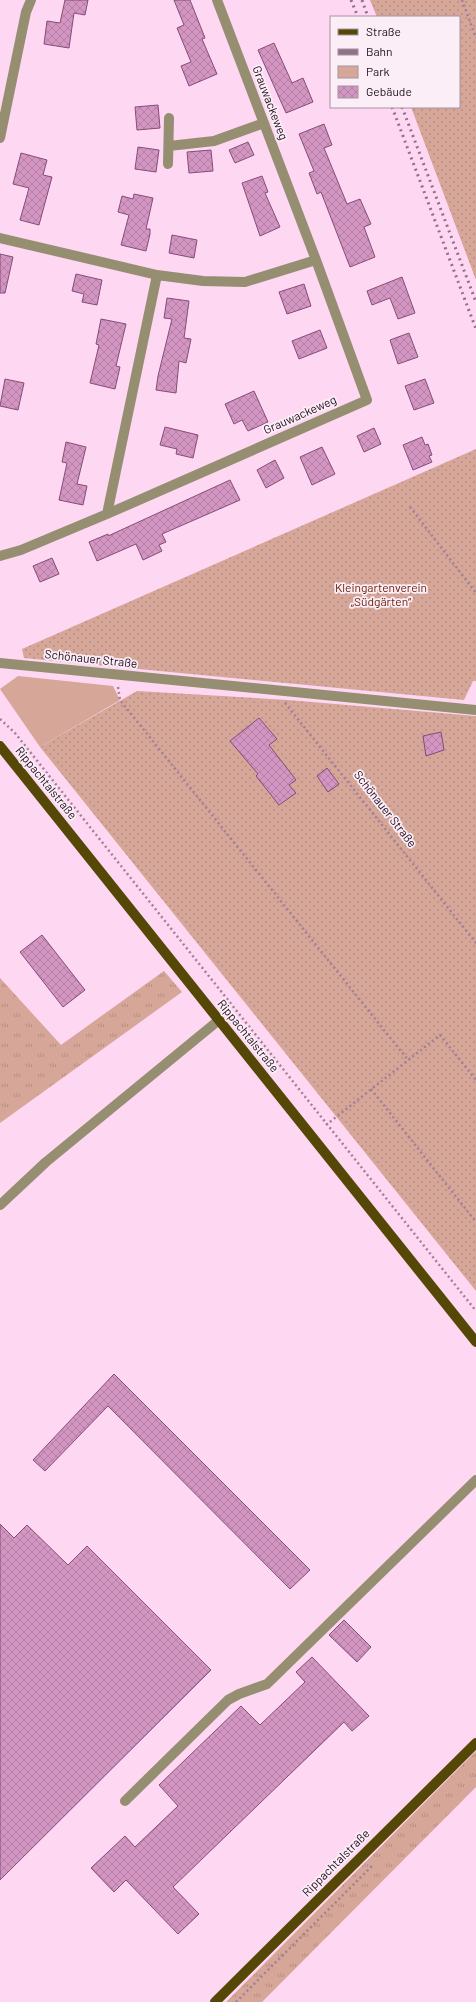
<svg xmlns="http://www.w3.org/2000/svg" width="476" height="2002" font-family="Barlow,sans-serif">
	<defs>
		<pattern id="grass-tufts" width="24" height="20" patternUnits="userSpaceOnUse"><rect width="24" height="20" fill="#d6a698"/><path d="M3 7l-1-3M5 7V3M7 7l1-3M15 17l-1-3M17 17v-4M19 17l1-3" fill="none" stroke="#b78e83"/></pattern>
		<pattern id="garden-dots" width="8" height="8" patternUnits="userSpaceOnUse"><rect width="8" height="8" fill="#d6a698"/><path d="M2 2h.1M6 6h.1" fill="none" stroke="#b78e83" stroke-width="1.8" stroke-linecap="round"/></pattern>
		<pattern id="building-cross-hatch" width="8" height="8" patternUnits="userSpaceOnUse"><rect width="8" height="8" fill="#d395c2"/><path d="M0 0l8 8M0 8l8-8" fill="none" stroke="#b57fa6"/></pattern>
	</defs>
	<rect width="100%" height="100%" fill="#fed7f3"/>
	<path fill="url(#grass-tufts)" d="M164 971 182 992 0 1123V978L61 1045Z
		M476 1751V1787L262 2002H226Z"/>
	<path fill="#d6a698" d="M18 676 113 686 120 700 40 747 0 689Z"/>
	<path fill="url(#garden-dots)" d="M370 0H476V280L411 107H459V17H377Z
		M476 449V681H473L464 700 24 658 22 649Z
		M137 691 288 700 476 716V1291L40 747Z"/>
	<path fill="url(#building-cross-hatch)" stroke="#844d76" d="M65 0H88L85 15 74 13 69 48 44 44 47 21 60 23Z
		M174 0H190L205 38 202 39 217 74 189 86 181 66 191 62 177 28 184 25Z
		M274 43 292 83 303 78 313 102 286 113 258 50Z
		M158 105 160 128 137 130 135 107Z
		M324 124 332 145 324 148 347 204 360 199 371 224 364 227 375 257 350 267 321 192 317 194 309 173 314 171 299 134Z
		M248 142 254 155 235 163 229 150Z
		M138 147 159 150 156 172 135 169Z
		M211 150 213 171 189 173 187 152Z
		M21 153 47 160 43 175 52 177 39 225 20 220 29 188 13 184Z
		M262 176 268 192 265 193 280 227 260 236 242 183Z
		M134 194 153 198 146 229H150V234L146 251 121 245 129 215 118 212 122 196 133 199Z
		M172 235 197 240 194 258 169 253Z
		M0 254 13 257 5 293H0Z
		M76 274 102 280 97 305 82 302 84 294 72 291Z
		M402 277 415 313 398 319 390 298 372 305 367 291Z
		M304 284 311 306 287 314 279 292Z
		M167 298 189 301 184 338 191 339 186 363 179 361 176 393 156 390 158 376 172 319 164 318Z
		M101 319 126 324 116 366 120 367 115 389 90 383 99 345 96 344Z
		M320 330 327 348 299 359 292 341Z
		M409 333 418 357 398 364 390 340Z
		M5 379 24 383 18 410 0 406Z
		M425 379 434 403 414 410 405 386Z
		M254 391 268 422 248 431 242 420 234 424 225 404Z
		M165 427 198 435 193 458 176 454 177 449 160 445Z
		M374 428 381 444 364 452 357 436Z
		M422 437 425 445 428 444 432 455 429 456 432 462 413 470 403 445Z
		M66 442 86 447 77 484 87 486 83 505 59 500 67 463 62 462Z
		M322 447 335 474 312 485 300 457Z
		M275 460 284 478 266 488 257 470Z
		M230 480 240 500 162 534 166 542 159 545 162 551 143 560 136 544 97 561 89 542 108 534V536Z
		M52 558 59 574 40 582 33 566Z
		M259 718 277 739 269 745 296 780 289 785 296 793 279 805 256 776 258 774 230 741Z
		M441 732 444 750 426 756 423 736Z
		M327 768 339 784 328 792 317 776Z
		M42 935 85 990 63 1007 20 952Z
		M114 1374 310 1570 290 1589 108 1406 45 1471 33 1460Z
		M0 1524 14 1538 27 1525 68 1565 87 1546 211 1670 0 1880Z
		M344 1620 371 1647 357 1662 329 1635Z
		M312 1657 369 1716 352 1731 344 1722 173 1887 199 1914 178 1934 126 1880 114 1892 91 1868 125 1836 135 1847 178 1806 159 1785 241 1706 260 1725 305 1682 296 1672Z"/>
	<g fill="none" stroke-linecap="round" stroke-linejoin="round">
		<path stroke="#9f8097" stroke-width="2.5" stroke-dasharray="2 3" stroke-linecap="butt" d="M462 0 476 38
			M410 507 476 593
			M118 687 120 700 408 1060
			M285 703 476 943
			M0 719 15 733 476 1311
			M371 1089 476 1222
			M326 1125 440 1035 476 1080
			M236 2002 373 1865"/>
		<path stroke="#958e71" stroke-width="10" d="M0 138 26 12 31 0
			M169 146 214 141 264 123
			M168 164 169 118
			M0 238 157 275 203 281 245 282 316 260
			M107 514 157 275
			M0 556 21 550 107 514 367 400 316 260 217 0
			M0 663 476 710
			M0 1205 46 1162 219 1020
			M125 1801 228 1700 239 1694 267 1684 476 1480"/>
		<path stroke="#554806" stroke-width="10" d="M0 746 476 1342
			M215 2002 476 1743"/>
		<path stroke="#8f7188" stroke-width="3" stroke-dasharray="2 4" stroke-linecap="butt" d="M351 0 358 17
			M362 0 368 17
			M392 107 476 329
			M402 107 476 302"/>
	</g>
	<g text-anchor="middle" stroke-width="3.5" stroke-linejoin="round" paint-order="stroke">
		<g font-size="12" fill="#220c1d" stroke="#fbeef7">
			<text transform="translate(270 103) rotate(69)" y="4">Grauwackeweg</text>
			<text transform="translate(300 415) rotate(-24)" y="4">Grauwackeweg</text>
			<text transform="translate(91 659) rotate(6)" y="4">Schönauer Straße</text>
			<text transform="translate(46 783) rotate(51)" y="4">Rippachtalstraße</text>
			<text transform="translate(385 809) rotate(52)" y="4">Schönauer Straße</text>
			<text transform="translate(248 1036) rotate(51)" y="4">Rippachtalstraße</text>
			<text transform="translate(336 1863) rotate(-45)" y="4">Rippachtalstraße</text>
		</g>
		<g font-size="12" fill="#6b2008" stroke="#fbeef7">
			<text x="381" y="592">Kleingartenverein<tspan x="381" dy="14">„Südgärten“</tspan></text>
		</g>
	</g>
	<rect x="330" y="16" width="130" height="92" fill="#fbeef7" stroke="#a494a0"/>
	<rect x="338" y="29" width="20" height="6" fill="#554806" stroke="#a494a0"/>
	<text x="366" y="36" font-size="12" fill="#220c1d">Straße</text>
	<rect x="338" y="49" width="20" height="6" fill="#8f7188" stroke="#a494a0"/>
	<text x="366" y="56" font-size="12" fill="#220c1d">Bahn</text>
	<rect x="338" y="66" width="20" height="12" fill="#d6a698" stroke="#a494a0"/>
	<text x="366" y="76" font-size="12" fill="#220c1d">Park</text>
	<rect x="338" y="86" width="20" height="12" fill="url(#building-cross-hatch)" stroke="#a494a0"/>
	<text x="366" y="96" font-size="12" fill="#220c1d">Gebäude</text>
</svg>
